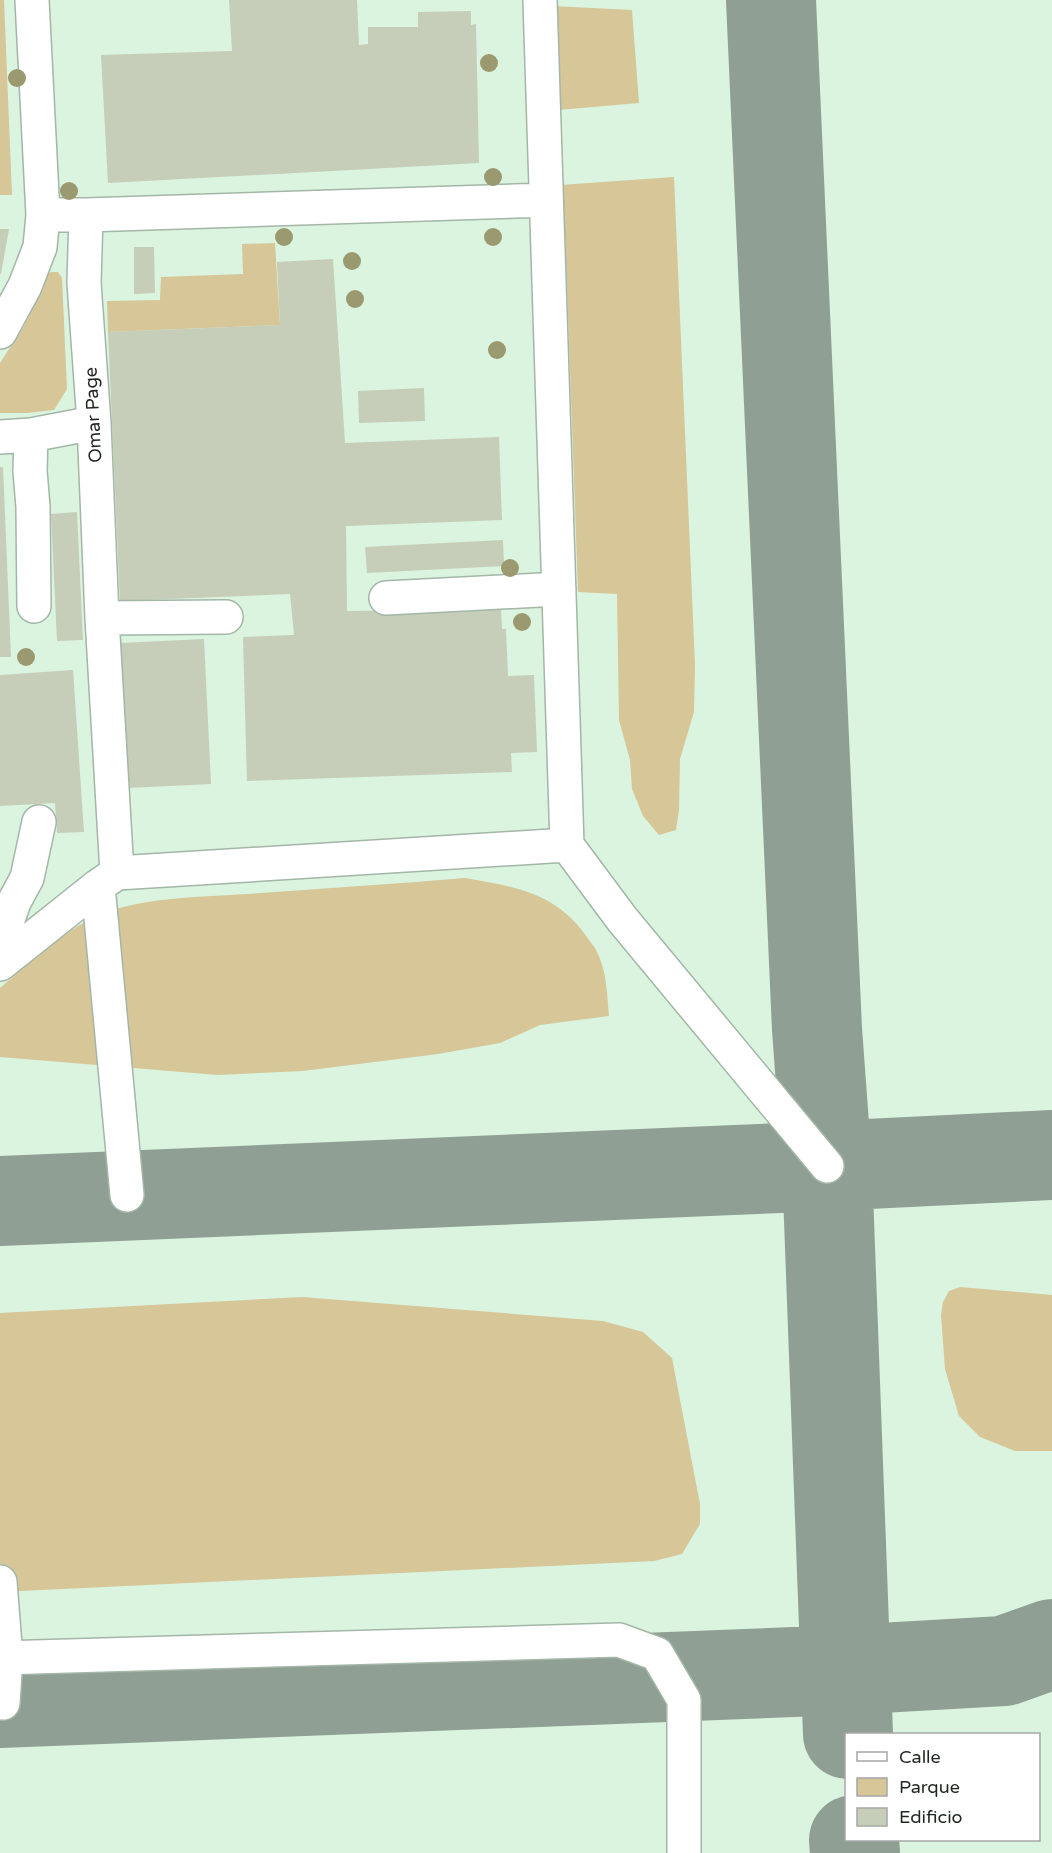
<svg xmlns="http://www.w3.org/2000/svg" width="1052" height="1853" font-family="'Varela Round',sans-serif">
	<rect width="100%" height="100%" fill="#ebffef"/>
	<path fill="#daf4df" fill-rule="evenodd" d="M0 0H1052V1853H0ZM846 1734H1038V1840H846Z"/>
	<path fill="#d6c698" d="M0 0H4L12 195H0Z
		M553 6 632 10 639 103 558 110Z
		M674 177 695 665 694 712 680 759 679 810 676 830 659 835 643 816 632 789 630 760 619 720 617 594 578 592 567 285 560 185Z
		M275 243 280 325 108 332 107 301 160 300 161 277 243 274 242 244Z
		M51 272H58L62 278 67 389 54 410 27 413H0V363L24 326 44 276Z
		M465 878C516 887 555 892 587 937 590 942 595 947 597 952 607 971 607 996 609 1016L540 1025 500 1043 438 1054 303 1071 218 1075 0 1057V988C33 960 66 927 107 912 150 897 202 897 247 894 320 889 392 884 465 878Z
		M960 1287 1052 1295V1451H1015L980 1437 959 1416 945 1369 941 1315 943 1302 949 1291Z
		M302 1297 603 1321 643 1332 672 1358 700 1504V1524L682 1554 654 1561 0 1592V1313Z"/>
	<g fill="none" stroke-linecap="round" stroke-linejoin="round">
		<path stroke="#909f94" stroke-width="90" d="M771 0 817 1029 827 1166 848 1734
			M0 1201 827 1166 1052 1155
			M0 1703 845 1670 1004 1661 1052 1644
			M854 1840 855 1853"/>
	</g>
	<path fill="#c6cdb8" d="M229 0H357L359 45 368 44V27H418V12L471 11V25L476 24 479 163 108 183 101 55 232 51Z
		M0 229H9L1 274H0Z
		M134 247H154L155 293 134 294Z
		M333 259 345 443 499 437 502 520 346 526 347 611 501 609 502 629H506L508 676 534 675 537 752 511 753 512 772 247 781 243 637 294 635 290 594 120 601 108 332 280 325 277 262Z
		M424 388 425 421 359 423 358 391Z
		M0 467H3L11 657H0Z
		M77 512 83 640 57 641 51 514Z
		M503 540 504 566 367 573 365 547Z
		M204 639 211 784 127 788 120 643Z
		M73 670 84 832 57 833 55 803 0 806V675Z"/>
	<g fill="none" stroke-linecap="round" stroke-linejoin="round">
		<g stroke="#a3b6a7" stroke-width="36">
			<path id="minor" d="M43 215H86L84 283 94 423 102 618 117 873
				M86 215 546 200
				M0 332 25 286 40 247 43 215 32 0
				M31 435 30 471 33 507 34 606
				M0 437 31 435 94 423
				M386 598 559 589
				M102 618 226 617
				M567 845 622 919 827 1166
				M98 886 127 1195
				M2 962 5 928 14 902 27 878 39 822
				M0 964 98 886 117 873 567 845 540 0
				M0 1582 6 1658 3 1703
				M0 1658 619 1640 657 1654 684 1700V1853"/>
		</g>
		<use href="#minor" stroke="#fff" stroke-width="33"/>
	</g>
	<g fill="#9a996f">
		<circle cx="489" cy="63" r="9"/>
		<circle cx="17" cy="78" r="9"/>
		<circle cx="493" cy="177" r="9"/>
		<circle cx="69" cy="191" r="9"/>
		<circle cx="284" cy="237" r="9"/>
		<circle cx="493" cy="237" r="9"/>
		<circle cx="352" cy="261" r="9"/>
		<circle cx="355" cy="299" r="9"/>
		<circle cx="497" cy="350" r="9"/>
		<circle cx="510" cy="568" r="9"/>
		<circle cx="522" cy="622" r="9"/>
		<circle cx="26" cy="657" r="9"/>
	</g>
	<g text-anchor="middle" stroke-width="6" stroke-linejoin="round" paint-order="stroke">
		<g font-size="18" fill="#1f2620" stroke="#fff">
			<text transform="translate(93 415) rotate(-93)" y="6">Omar Page</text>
		</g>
	</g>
	<rect x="845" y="1733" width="195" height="108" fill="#ffffff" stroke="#a5a8a6" stroke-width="1.5"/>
	<rect x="857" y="1752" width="30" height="9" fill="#ffffff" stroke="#a5a8a6" stroke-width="1.5"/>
	<text x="899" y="1763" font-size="18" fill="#1f2620">Calle</text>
	<rect x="857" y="1778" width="30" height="18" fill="#d6c698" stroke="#a5a8a6" stroke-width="1.5"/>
	<text x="899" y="1793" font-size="18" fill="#1f2620">Parque</text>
	<rect x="857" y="1808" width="30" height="18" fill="#c6cdb8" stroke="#a5a8a6" stroke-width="1.5"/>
	<text x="899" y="1823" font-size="18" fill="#1f2620">Edificio</text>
</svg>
